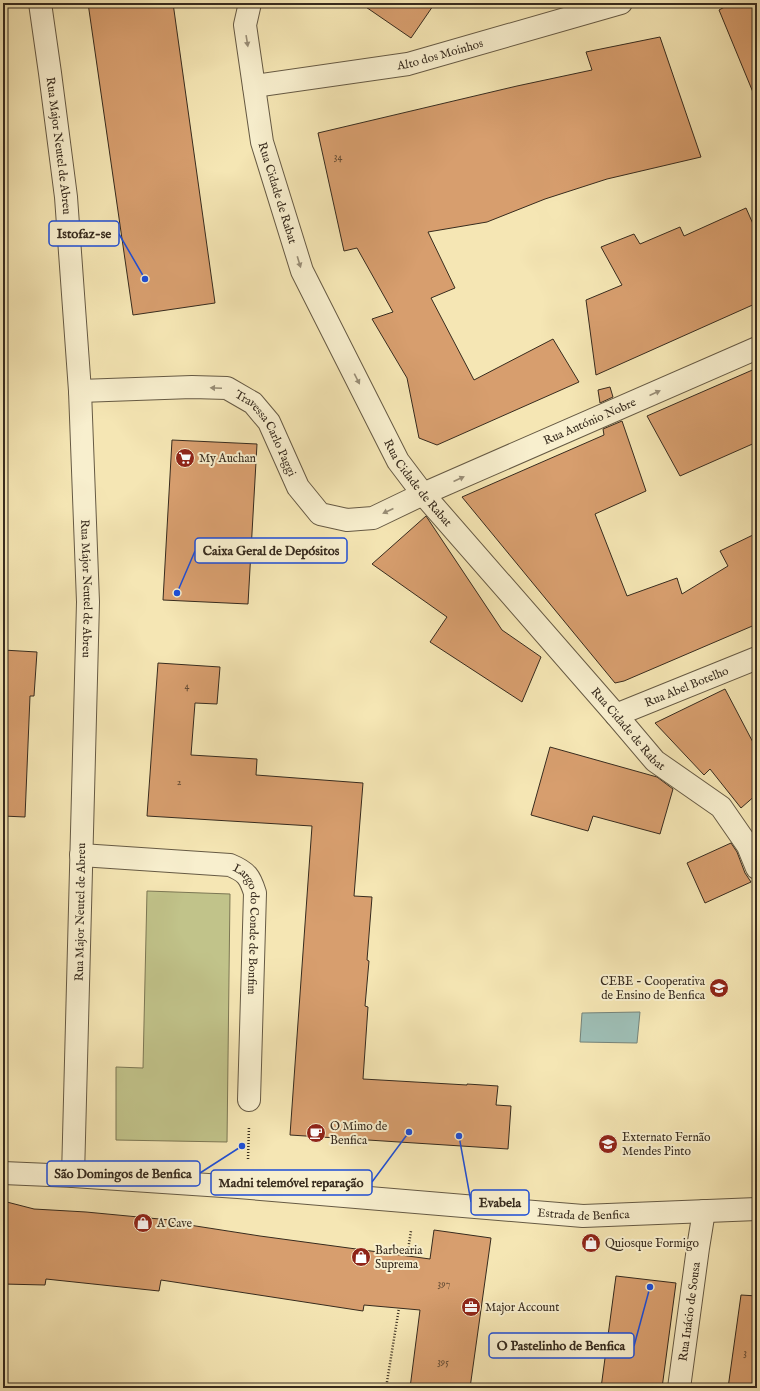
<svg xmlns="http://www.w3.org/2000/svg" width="760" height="1391" font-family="'IM FELL English',serif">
	<rect width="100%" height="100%" fill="#f5e6b4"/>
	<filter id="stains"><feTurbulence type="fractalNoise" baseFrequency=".005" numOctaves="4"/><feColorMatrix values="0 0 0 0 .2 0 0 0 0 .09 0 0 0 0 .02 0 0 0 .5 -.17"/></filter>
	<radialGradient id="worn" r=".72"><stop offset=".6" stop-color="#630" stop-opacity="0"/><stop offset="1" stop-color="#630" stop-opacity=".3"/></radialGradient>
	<path fill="#c1c38a" stroke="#7c7754" d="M147 891 230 894 227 1142 116 1140V1067L143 1068Z"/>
	<path fill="#9ebeb5" stroke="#758379" d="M640 1012 637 1043 580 1042 582 1013Z"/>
	<path fill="#d79e6e" stroke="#372b1e" d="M88 3H173L215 303 133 315Z
		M360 3H435L411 38Z
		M732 3H757V102L719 10Z
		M660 37 701 157 607 179 545 199 487 222 428 232 455 288 431 298 474 380 553 339 579 382 437 445 419 438 407 378 372 319 393 312 357 248 344 251 318 133 517 86 592 70 586 52Z
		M746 208 757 233V303L596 375 586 300 622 285 601 247 634 234 640 244 680 227 684 236Z
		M757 368V442L680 476 647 416Z
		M610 387 613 397 600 403 598 390Z
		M622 421 646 491 595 514 627 596 677 578 682 594 728 566 720 551 757 533V624L624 681 615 683 462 497 604 435 603 429Z
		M172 440 257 444 248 604 163 600Z
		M426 516 502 630 541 657 522 702 430 642 447 617 372 564Z
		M3 650 37 652 34 696H30L25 817 3 816Z
		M158 663 220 667 217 704 195 703 191 755 257 759 256 775 363 783 354 896 372 897 367 960 369 961 365 1006 368 1007 363 1079 467 1085V1084L498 1086 496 1105 511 1106 508 1149 290 1135 312 826 147 816Z
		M725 689 757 750V794L741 808 710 769 704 775 655 723Z
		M550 747 657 777 673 789 660 834 593 816 588 831 531 815Z
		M731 843 737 852 745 873 751 882 705 903 687 863Z
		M3 1201 34 1209 86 1212 170 1220V1222L260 1236 430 1259 434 1230 491 1238 470 1388H410L420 1310 364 1305 363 1311 161 1280 159 1291 46 1279 45 1285 3 1284Z
		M616 1276 676 1283 662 1388H601Z
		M741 1295 757 1296V1388H728Z"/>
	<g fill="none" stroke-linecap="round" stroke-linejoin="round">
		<g stroke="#665a44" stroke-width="24">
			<g id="minor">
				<path id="s1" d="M40 3 50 73 66 197 80 391 88 602 73 1176"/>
				<path id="s2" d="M250 3 245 25 262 142 302 271 398 461 423 494 616 715 655 761 721 807 748 846 757 868"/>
				<path id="s3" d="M254 86 408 64 621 3"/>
				<path id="s4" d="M80 391 192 387 227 388 253 403 269 422 298 487 320 514 347 520 373 518 423 494 757 348"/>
				<path id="s5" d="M616 715 757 658"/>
				<path id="s6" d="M81 855 230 865C247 872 250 877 255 893L249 1100"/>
				<path id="s7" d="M3 1173 73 1176 238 1187 583 1216 757 1209"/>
				<path id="s8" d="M679 1388 698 1248 704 1211"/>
			</g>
		</g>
		<path stroke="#372b1e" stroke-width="2.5" stroke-dasharray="1 2" stroke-linecap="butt" d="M248 1159 249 1126
			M407 1256 411 1231
			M386 1388 399 1308"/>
		<use href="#minor" stroke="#f8efce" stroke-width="22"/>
	</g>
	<defs><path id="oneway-solid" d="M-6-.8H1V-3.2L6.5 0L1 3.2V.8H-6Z"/></defs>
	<g fill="#988d76">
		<use href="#oneway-solid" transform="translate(247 41) rotate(81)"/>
		<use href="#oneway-solid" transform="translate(299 262) rotate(73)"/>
		<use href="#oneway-solid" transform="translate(357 379) rotate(63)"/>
		<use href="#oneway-solid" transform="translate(216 388) rotate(-178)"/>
		<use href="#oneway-solid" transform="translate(655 393) rotate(-24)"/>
		<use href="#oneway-solid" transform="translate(459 479) rotate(-24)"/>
		<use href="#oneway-solid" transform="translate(388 511) rotate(155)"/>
	</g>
	<defs>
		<g id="supermarket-disc" transform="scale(1)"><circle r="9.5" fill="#8f2418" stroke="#f8efce"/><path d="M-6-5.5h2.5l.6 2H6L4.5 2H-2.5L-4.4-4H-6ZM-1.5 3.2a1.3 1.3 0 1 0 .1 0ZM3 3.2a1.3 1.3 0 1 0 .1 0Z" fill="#fff"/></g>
		<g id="school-disc" transform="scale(1)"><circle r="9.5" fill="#8f2418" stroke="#f8efce"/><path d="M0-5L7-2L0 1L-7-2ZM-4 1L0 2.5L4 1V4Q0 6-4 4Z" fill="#fff"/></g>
		<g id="cafe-disc" transform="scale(1)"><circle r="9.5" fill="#8f2418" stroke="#f8efce"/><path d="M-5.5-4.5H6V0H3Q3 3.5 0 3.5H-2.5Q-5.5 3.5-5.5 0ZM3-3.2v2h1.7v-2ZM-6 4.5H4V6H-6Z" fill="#fff"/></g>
		<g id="shop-disc" transform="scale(1)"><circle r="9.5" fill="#8f2418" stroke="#f8efce"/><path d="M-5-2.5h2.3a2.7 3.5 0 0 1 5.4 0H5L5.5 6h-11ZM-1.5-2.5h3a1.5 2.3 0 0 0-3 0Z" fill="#fff"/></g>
		<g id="office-disc" transform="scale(1)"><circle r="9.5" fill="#8f2418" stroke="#f8efce"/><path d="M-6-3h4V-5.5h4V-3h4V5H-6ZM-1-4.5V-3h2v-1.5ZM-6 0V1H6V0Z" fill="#fff"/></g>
	</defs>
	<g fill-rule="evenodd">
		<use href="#supermarket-disc" x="185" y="458"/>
		<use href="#school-disc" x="719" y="988"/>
		<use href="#cafe-disc" x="316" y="1133"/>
		<use href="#school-disc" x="608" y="1144"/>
		<use href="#shop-disc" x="143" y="1223"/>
		<use href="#shop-disc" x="591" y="1243"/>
		<use href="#shop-disc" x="361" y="1257"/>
		<use href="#office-disc" x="471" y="1307"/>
	</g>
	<g text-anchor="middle" stroke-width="4" stroke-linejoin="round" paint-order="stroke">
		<g font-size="10" fill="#5f4832">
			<text x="338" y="160">34</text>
			<text x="187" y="689">4</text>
			<text x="179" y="785">2</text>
			<text x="444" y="1287">397</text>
			<text x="745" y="1356">3</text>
			<text x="443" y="1365">395</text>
		</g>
		<g font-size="12" fill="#372b1e" stroke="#f8efce">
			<text dy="4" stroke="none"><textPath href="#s3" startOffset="189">Alto dos Moinhos</textPath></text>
			<text dy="4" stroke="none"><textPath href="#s1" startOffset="144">Rua Major Neutel de Abreu</textPath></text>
			<text dy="4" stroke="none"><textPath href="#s2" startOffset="194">Rua Cidade de Rabat</textPath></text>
			<text dy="4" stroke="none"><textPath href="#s4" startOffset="599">Rua António Nobre</textPath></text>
			<text dy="4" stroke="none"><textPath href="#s4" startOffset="209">Travessa Carlo Paggi</textPath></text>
			<text dy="4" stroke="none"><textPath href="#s2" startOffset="518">Rua Cidade de Rabat</textPath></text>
			<text dy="4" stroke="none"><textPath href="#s1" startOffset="588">Rua Major Neutel de Abreu</textPath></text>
			<text dy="4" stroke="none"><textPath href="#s5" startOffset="76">Rua Abel Botelho</textPath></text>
			<text dy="4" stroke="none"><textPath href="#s2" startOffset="842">Rua Cidade de Rabat</textPath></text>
			<text transform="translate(80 912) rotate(-89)" y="4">Rua Major Neutel de Abreu</text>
			<text dy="4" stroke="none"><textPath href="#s6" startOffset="222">Largo do Conde de Bonfim</textPath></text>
			<text dy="4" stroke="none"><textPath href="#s7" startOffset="582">Estrada de Benfica</textPath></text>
			<text dy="4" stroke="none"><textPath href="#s8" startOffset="77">Rua Inácio de Sousa</textPath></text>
		</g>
		<g font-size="12" fill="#372b1e" stroke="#f8efce" text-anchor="start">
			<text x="199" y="462">My Auchan</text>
			<text x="705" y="985" text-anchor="end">CEBE - Cooperativa<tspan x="705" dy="14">de Ensino de Benfica</tspan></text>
			<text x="330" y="1130">O Mimo de<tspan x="330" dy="14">Benfica</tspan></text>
			<text x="622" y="1141">Externato Fernão<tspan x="622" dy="14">Mendes Pinto</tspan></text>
			<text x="157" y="1227">A Cave</text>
			<text x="605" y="1247">Quiosque Formigo</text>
			<text x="375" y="1254">Barbearia<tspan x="375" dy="14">Suprema</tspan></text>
			<text x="485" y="1311">Major Account</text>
		</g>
	</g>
	<path fill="none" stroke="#1d4ed8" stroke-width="1.5" d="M145 279L119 234M177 593L195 551M242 1146L200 1173M409 1132L372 1182M459 1136L471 1202M650 1287L634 1346"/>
	<g fill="#1d4ed8" stroke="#f8efce" stroke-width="1.5">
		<circle cx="145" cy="279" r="4"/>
		<circle cx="177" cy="593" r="4"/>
		<circle cx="242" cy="1146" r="4"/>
		<circle cx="409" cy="1132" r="4"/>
		<circle cx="459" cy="1136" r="4"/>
		<circle cx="650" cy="1287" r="4"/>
	</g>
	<g fill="#f8efce" stroke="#1d4ed8" stroke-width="1.5">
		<rect x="49" y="221" width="70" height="25" rx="4"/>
		<rect x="195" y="538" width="152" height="25" rx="4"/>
		<rect x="47" y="1161" width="153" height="25" rx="4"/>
		<rect x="211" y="1170" width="161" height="25" rx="4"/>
		<rect x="471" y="1190" width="58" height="25" rx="4"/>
		<rect x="489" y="1333" width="145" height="25" rx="4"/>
	</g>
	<g font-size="13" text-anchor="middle" font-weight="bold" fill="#372b1e">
		<text x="84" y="238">Istofaz-se</text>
		<text x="271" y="555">Caixa Geral de Depósitos</text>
		<text x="123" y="1178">São Domingos de Benfica</text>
		<text x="291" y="1187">Madni telemóvel reparação</text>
		<text x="500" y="1207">Evabela</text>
		<text x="561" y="1350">O Pastelinho de Benfica</text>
	</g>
	<rect width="760" height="1391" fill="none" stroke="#f5e6b4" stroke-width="16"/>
	<rect x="4" y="4" width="752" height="1383" fill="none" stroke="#372b1e" stroke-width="2"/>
	<rect x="8" y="8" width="744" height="1375" fill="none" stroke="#372b1e"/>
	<rect width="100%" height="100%" filter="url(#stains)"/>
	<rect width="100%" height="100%" fill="url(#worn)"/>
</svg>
